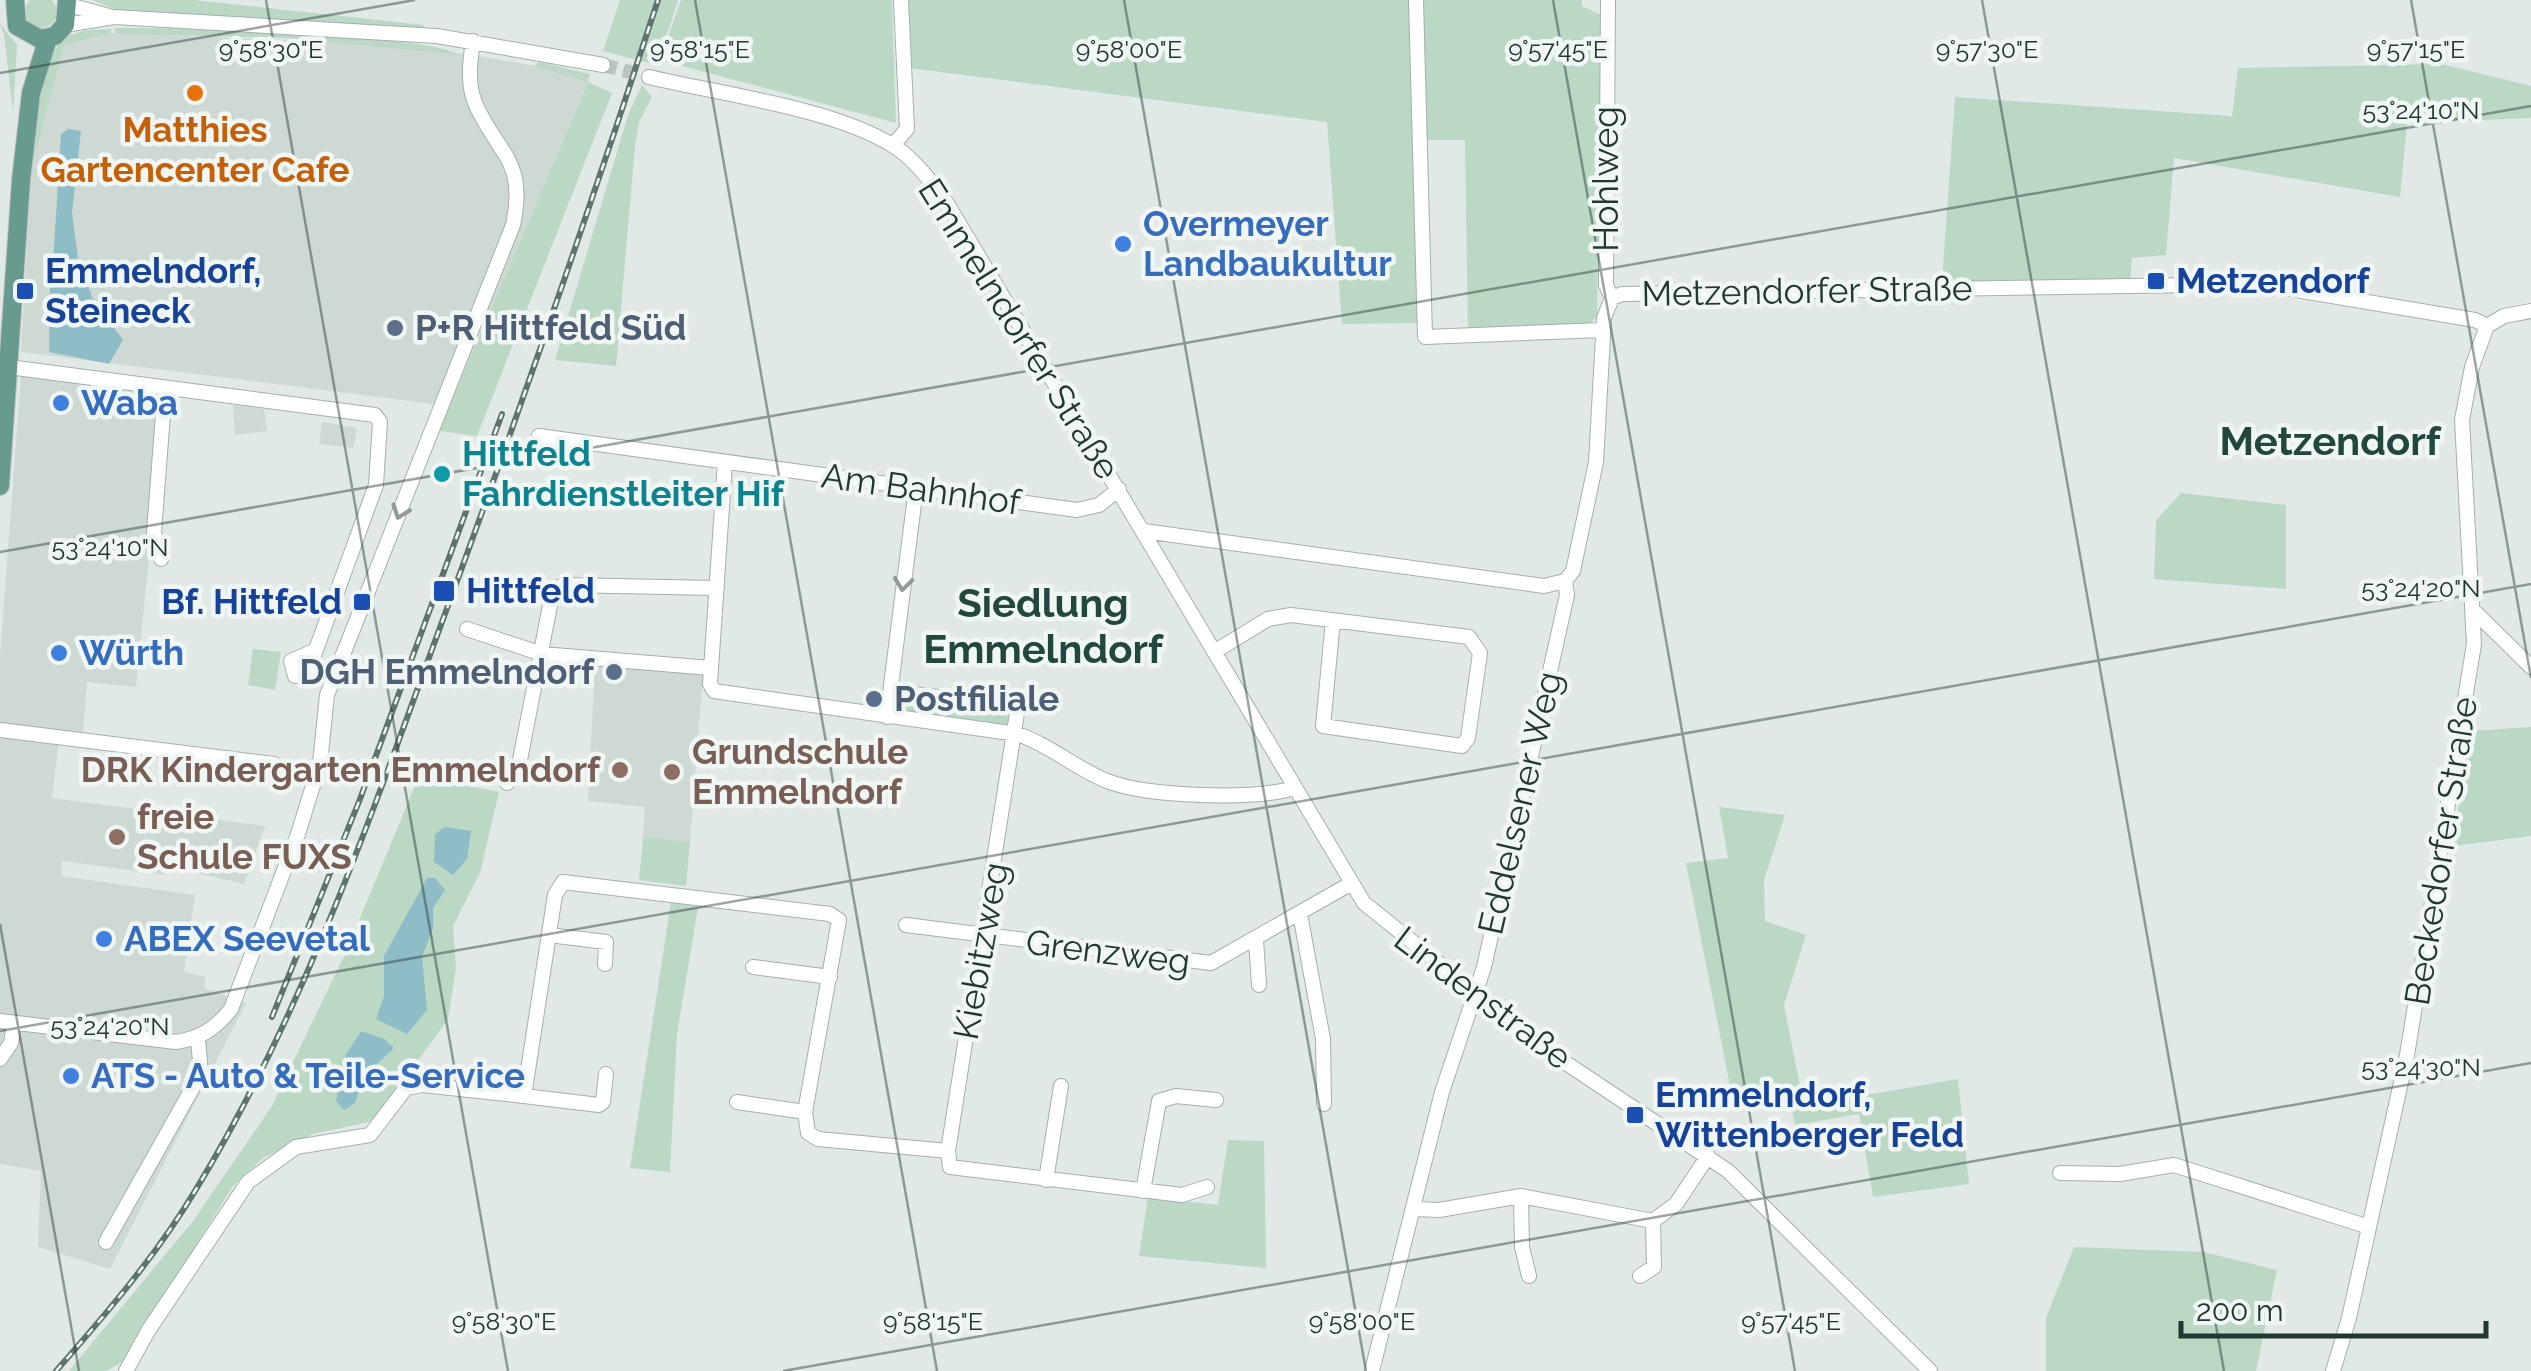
<svg xmlns="http://www.w3.org/2000/svg" width="2531" height="1371" font-family="Raleway,sans-serif">
	<rect width="100%" height="100%" fill="#e0e9e5"/>
	<path fill="#ced9d4" d="M111 33 364 43 466 54 536 66 588 81 450 406 21 352 31 171 64 45Z
		M21 376 165 396 136 687 87 682 83 732 60 730 52 798 265 826 244 884 167 866 166 875 62 861 61 876 195 895 184 972 206 977 204 988 246 1003 110 1269 38 1247 41 1171 0 1164V655Z
		M233 405 264 409 267 431 235 435Z
		M322 422 357 428 353 448 319 444Z
		M595 665 703 673 690 842 643 837 645 807 588 801Z"/>
	<path fill="#bbd8c4" d="M25 12a16 16 0 1 1 32 0a16 16 0 1 1-32 0Z
		M92 0H195L424 25 423 29 122 12Z
		M620 0H678L657 65 603 51Z
		M681 0H892L896 123 660 60Z
		M905 0H1416L1412 133 1421 323 1342 324 1327 122 909 68Z
		M1421 0H1582V6L1601 15 1597 316 1586 328 1468 334 1465 140H1421Z
		M0 24 17 45 13 112 4 35Z
		M115 28C166 27 425 34 457 54L284 38 115 34Z
		M112 29 111 33 64 45 31 171C34 137 35 48 73 34 85 29 99 30 112 29Z
		M539 62 590 74 588 82 612 93 477 436 439 431 588 82 534 66Z
		M2441 64 2531 86V118L2407 123 2400 197 2174 158 2166 255 2132 258 2130 283 1942 282 1955 97 2232 116 2238 68Z
		M642 85 652 97 639 122 635 146 616 366 555 360 628 115Z
		M2181 493 2286 505V589L2154 579 2156 520Z
		M253 649 281 652 275 690 248 685Z
		M895 697 1010 713 1008 725 894 709Z
		M2531 727V836L2454 846 2468 731Z
		M419 776 499 792 480 873 453 926 456 968 448 1019 374 1121 313 1134 263 1158 233 1186 123 1362 106 1371H69L193 1221 272 1106 345 954Z
		M1719 807 1785 815 1764 880 1765 921 1806 935 1784 1005 1804 1106 1958 1079 1969 1184 1873 1197 1859 1114 1795 1125 1790 1101 1734 1106 1686 863 1728 858Z
		M643 837 690 842 686 886 639 880Z
		M671 902 698 907 677 1034 670 1172 630 1168Z
		M1228 1140 1264 1141 1266 1268 1139 1256 1148 1197 1218 1205Z
		M2074 1247 2204 1252 2277 1270 2256 1371H2046V1318Z"/>
	<path fill="#8ebdc8" d="M68 129 81 131 72 213 78 258 53 264 61 134Z
		M83 273 93 299 123 340 109 364 49 352 50 281Z
		M445 827 471 831 467 859 453 875 434 862 435 834Z
		M427 878H435L445 890 433 908V928L422 957 427 1010 407 1034 376 1019 384 996V956Z
		M361 1031 384 1039 394 1048 363 1077 355 1103 344 1110 336 1101 346 1054Z"/>
	<g fill="none" stroke-linecap="round" stroke-linejoin="round">
		<path stroke="#bac5c1" stroke-width="14" stroke-dasharray="14 7" stroke-linecap="butt" d="M603 65 649 77"/>
		<g stroke="#a4b0ac" stroke-width="16">
			<path id="minor" d="M1416 0 1425 337 1603 330
				M1608 0 1606 285 1612 298
				M69 5 109 16
				M65 25 114 17 437 36 603 65
				M649 77C720 94 832 108 892 145 914 158 930 181 945 200L1364 903 1551 1053 1728 1171 1930 1371
				M893 145 907 129 901 0
				M2487 326 2504 316 2531 311
				M1 366 375 415 380 422 376 485 310 666 304 675 295 676 291 661 314 651
				M539 436 1077 510 1099 505 1119 489
				M725 462 710 684 714 691 1017 734C1050 745 1075 768 1107 781 1148 797 1253 800 1295 788
				M1144 531 1544 586 1565 581 1573 571 1596 462 1604 318 1612 298 1622 294 2260 284 2475 320 2487 326
				M161 559 154 532 165 388
				M2476 613 2531 667
				M467 629 542 654 711 668
				M1214 652 1268 619 1291 615 1469 637 1480 653 1468 738 1462 746 1323 726 1333 620
				M891 691 1014 707 1017 713 948 1151 950 1167 1182 1195 1207 1187
				M887 717 916 488
				M0 730 274 764
				M507 783 519 765 553 590 564 585 717 588
				M1300 914 1323 1039 1324 1104
				M906 925 1211 963 1350 884
				M549 935 606 942 605 964
				M1256 939 1259 985
				M753 967 830 977
				M0 1021 176 1042C201 1038 215 1029 231 1009L298 834 320 763 327 695 513 225C527 159 497 154 475 103 467 83 470 61 473 41
				M0 1059 11 1043 14 1023
				M524 1096 599 1105 603 1102 606 1074
				M737 1102 805 1112
				M2060 1173 2120 1174 2174 1165 2369 1227
				M1046 1180 1061 1086
				M1143 1191 1159 1101 1176 1096 1216 1100
				M1521 1196 1522 1247 1529 1276
				M1416 1209 1439 1210 1521 1196 1653 1221 1676 1204 1708 1156
				M106 1242 201 1073 198 1039
				M1640 1276 1654 1267 1653 1221
				M126 1371 148 1331 248 1182 296 1147 370 1135 406 1088 422 1085 524 1096 555 895 563 882 830 914 839 920 805 1112 808 1133 818 1139 948 1151
				M1372 1371 1442 1092 1484 967 1567 595 1565 581
				M2333 1371 2349 1318 2407 1055 2474 644 2462 420 2472 367 2487 326"/>
		</g>
		<g stroke="#bdc3c2" stroke-width="20">
			<path id="major" d="M15 0 17 26 40 39 55 36 65 25 67 0
				M0 486 21 180 31 93 48 38"/>
		</g>
		<use href="#minor" stroke="#fff" stroke-width="14"/>
		<use href="#major" stroke="#699a8f" stroke-width="18"/>
		<g stroke="#5d736e" stroke-width="6">
			<path id="rail" d="M272 1017 360 799 502 414
				M56 1371C106 1314 156 1256 195 1191 303 1014 371 816 442 622 518 416 590 209 658 0"/>
		</g>
		<use href="#rail" stroke="#f0f6f3" stroke-width="2.5" stroke-dasharray="8" stroke-linecap="butt"/>
	</g>
	<defs><path id="oneway-chevron" d="M-2-3.5L2.5 0L-2 3.5" fill="none" stroke-width="1.6" stroke-linecap="round" stroke-linejoin="round" transform="scale(2.5)"/></defs>
	<g stroke="#919b98">
		<use href="#oneway-chevron" transform="translate(400 512) rotate(110)"/>
		<use href="#oneway-chevron" transform="translate(903 584) rotate(97)"/>
	</g>
	<path fill="none" stroke="#233732" stroke-width="2.5" stroke-opacity="0.45" d="M266 0 508 1371M695 0 937 1371M1124 0 1366 1371M1553 0 1795 1371M1982 0 2224 1371M2411 0 2531 678M0 73 415 0M0 552 2531 106M0 924 79 1371M0 1031 2531 584M783 1371 2531 1063"/>
	<circle fill="#e8710a" stroke="#f0f6f3" stroke-width="4" cx="195" cy="93" r="10"/>
	<g fill="#3f7fe0" stroke="#f0f6f3" stroke-width="4">
		<circle cx="1123" cy="244" r="10"/>
		<circle cx="61" cy="403" r="10"/>
		<circle cx="59" cy="653" r="10"/>
		<circle cx="104" cy="939" r="10"/>
		<circle cx="71" cy="1076" r="10"/>
	</g>
	<g fill="#1a4fb4" stroke="#f0f6f3" stroke-width="4">
		<rect x="2146" y="271" width="20" height="20" rx="5"/>
		<rect x="15" y="281" width="20" height="20" rx="5"/>
		<rect x="432" y="579" width="24" height="24" rx="5"/>
		<rect x="352" y="592" width="20" height="20" rx="5"/>
		<rect x="1625" y="1105" width="20" height="20" rx="5"/>
	</g>
	<g fill="#5c6f8a" stroke="#f0f6f3" stroke-width="4">
		<circle cx="395" cy="328" r="10"/>
		<circle cx="614" cy="672" r="10"/>
		<circle cx="874" cy="699" r="10"/>
	</g>
	<circle fill="#0f9aa8" stroke="#f0f6f3" stroke-width="4" cx="442" cy="474" r="10"/>
	<g fill="#8d6e63" stroke="#f0f6f3" stroke-width="4">
		<circle cx="620" cy="770" r="10"/>
		<circle cx="672" cy="772" r="10"/>
		<circle cx="117" cy="837" r="10"/>
	</g>
	<g text-anchor="middle" stroke-width="9" stroke-linejoin="round" paint-order="stroke">
		<g font-size="35" font-weight="bold" fill="#c56008" stroke="#f0f6f3">
			<text x="195" y="142">Matthies<tspan x="195" dy="40">Gartencenter Cafe</tspan></text>
		</g>
		<g font-size="35" fill="#233732" stroke="#f0f6f3">
			<text transform="translate(1606 179) rotate(-90)" y="12">Hohlweg</text>
			<text transform="translate(1807 291) rotate(-1)" y="12">Metzendorfer Straße</text>
			<text transform="translate(1019 329) rotate(58)" y="12">Emmelndorfer Straße</text>
			<text transform="translate(921 489) rotate(8)" y="12">Am Bahnhof</text>
			<text transform="translate(1520 803) rotate(-77)" y="12">Eddelsener Weg</text>
			<text transform="translate(2441 851) rotate(-81)" y="12">Beckedorfer Straße</text>
			<text transform="translate(981 951) rotate(-80)" y="12">Kiebitzweg</text>
			<text transform="translate(1108 952) rotate(7)" y="12">Grenzweg</text>
			<text transform="translate(1483 998) rotate(37)" y="12">Lindenstraße</text>
		</g>
		<g font-size="35" font-weight="bold" fill="#366cbe" stroke="#f0f6f3" text-anchor="start">
			<text x="1143" y="236">Overmeyer<tspan x="1143" dy="40">Landbaukultur</tspan></text>
			<text x="81" y="415">Waba</text>
			<text x="79" y="665">Würth</text>
			<text x="124" y="951">ABEX Seevetal</text>
			<text x="91" y="1088">ATS - Auto &amp; Teile-Service</text>
		</g>
		<g font-size="35" font-weight="bold" fill="#164399" stroke="#f0f6f3" text-anchor="start">
			<text x="45" y="283">Emmelndorf,<tspan x="45" dy="40">Steineck</tspan></text>
			<text x="2176" y="293">Metzendorf</text>
			<text x="466" y="603">Hittfeld</text>
			<text x="342" y="614" text-anchor="end">Bf. Hittfeld</text>
			<text x="1655" y="1107">Emmelndorf,<tspan x="1655" dy="40">Wittenberger Feld</tspan></text>
		</g>
		<g font-size="35" font-weight="bold" fill="#4e5e75" stroke="#f0f6f3" text-anchor="start">
			<text x="415" y="340">P+R Hittfeld Süd</text>
			<text x="594" y="684" text-anchor="end">DGH Emmelndorf</text>
			<text x="894" y="711">Postfiliale</text>
		</g>
		<g font-size="35" font-weight="bold" fill="#0d838f" stroke="#f0f6f3" text-anchor="start">
			<text x="462" y="466">Hittfeld<tspan x="462" dy="40">Fahrdienstleiter Hif</tspan></text>
		</g>
		<g font-size="35" font-weight="bold" fill="#785e54" stroke="#f0f6f3" text-anchor="start">
			<text x="692" y="764">Grundschule<tspan x="692" dy="40">Emmelndorf</tspan></text>
			<text x="600" y="782" text-anchor="end">DRK Kindergarten Emmelndorf</text>
			<text x="137" y="829">freie<tspan x="137" dy="40">Schule FUXS</tspan></text>
		</g>
		<g font-size="40" font-weight="bold" fill="#21473f" stroke="#f0f6f3">
			<text x="2330" y="455">Metzendorf</text>
			<text x="1043" y="617">Siedlung<tspan x="1043" dy="46">Emmelndorf</tspan></text>
		</g>
	</g>
	<g font-size="25" text-anchor="middle" fill="#233732" stroke="#f0f6f3" stroke-width="9" stroke-linejoin="round" paint-order="stroke">
		<text x="271" y="58">9°58'30"E</text>
		<text x="700" y="58">9°58'15"E</text>
		<text x="1129" y="58">9°58'00"E</text>
		<text x="1558" y="58">9°57'45"E</text>
		<text x="2416" y="58">9°57'15"E</text>
		<text x="1987" y="58">9°57'30"E</text>
		<text x="2421" y="119">53°24'10"N</text>
		<text x="110" y="556">53°24'10"N</text>
		<text x="2421" y="597">53°24'20"N</text>
		<text x="110" y="1035">53°24'20"N</text>
		<text x="2421" y="1076">53°24'30"N</text>
		<text x="504" y="1330">9°58'30"E</text>
		<text x="933" y="1330">9°58'15"E</text>
		<text x="1362" y="1330">9°58'00"E</text>
		<text x="1791" y="1330">9°57'45"E</text>
	</g>
	<path d="M2181 1321v15h305v-15" fill="none" stroke="#233732" stroke-width="5"/>
	<text x="2196" y="1321" font-size="30" fill="#233732" stroke="#f0f6f3" stroke-width="8" paint-order="stroke">200 m</text>
</svg>
